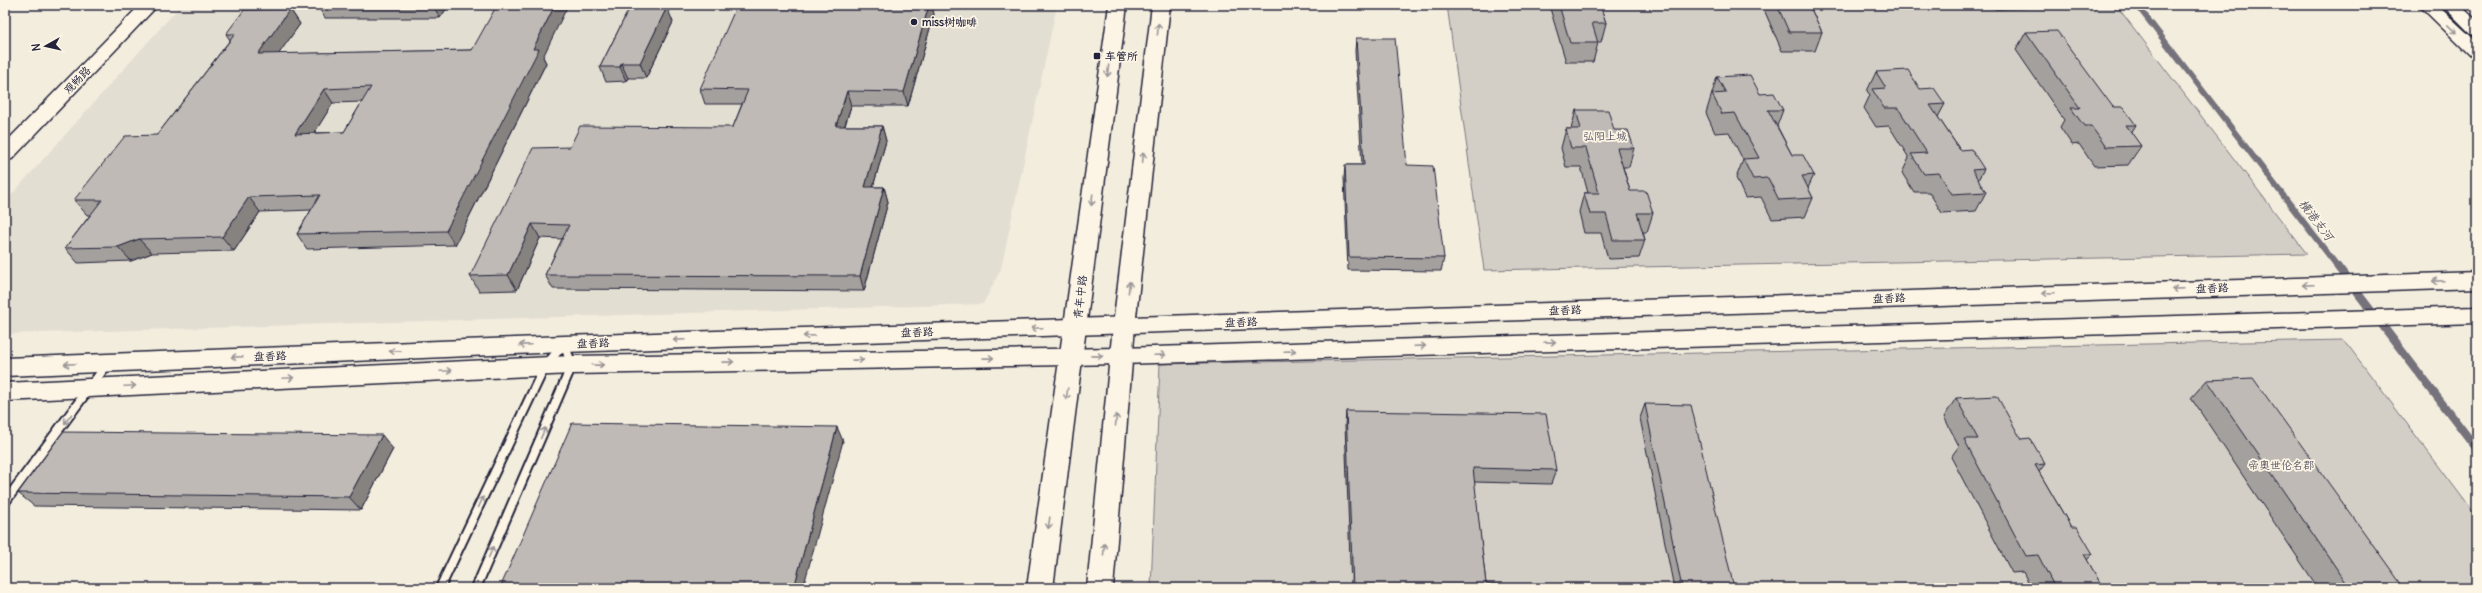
<svg xmlns="http://www.w3.org/2000/svg" width="2482" height="593" font-family="Delius,'LXGW WenKai TC',sans-serif">
	<rect width="100%" height="100%" fill="#f3edde"/>
	<filter id="ink" filterUnits="userSpaceOnUse"><feTurbulence type="fractalNoise" baseFrequency=".025" numOctaves="2"/><feDisplacementMap in="SourceGraphic" scale="8" xChannelSelector="R" yChannelSelector="G"/><feConvolveMatrix kernelMatrix="1 2 1 2 8 2 1 2 1" color-interpolation-filters="sRGB"/></filter>
	<g filter="url(#ink)">
		<path fill="#e3ded2" d="M181 5H1057L1001 269 983 304 5 334V202Z"/>
		<path fill="#d4cfc6" stroke="#7b7880" d="M1447 5H2116L2307 254 1484 270Z
			M2344 340 2477 517V588H1151L1160 364Z"/>
		<g fill="none" stroke-linecap="round" stroke-linejoin="round">
			<path stroke="#75727b" stroke-width="6" d="M2137 5 2338 267"/>
			<path stroke="#75727b" stroke-width="8" d="M2337 266 2477 449"/>
			<g stroke="#22223b" stroke-width="12">
				<path id="service" d="M5 502 108 363
					M440 588 545 366 564 344 572 365 476 588"/>
			</g>
			<g stroke="#22223b" stroke-width="3">
				<path id="tertiary" d="M140 5H158L12 159 5 160V143Z
					M2419 5H2437L2477 42V57L2471 56Z
					M2442 5H2460L2477 21V35L2471 34Z
					M2477 272V288L564 352 5 376V358L564 336Z
					M2477 307V323L1121 364 572 374 5 401V383L572 356 1121 348Z"/>
			</g>
			<g stroke="#22223b" stroke-width="3">
				<path id="primary" d="M1109 5H1127L1053 588H1027Z
					M1152 5H1170L1135 326 1113 588H1087L1113 326Z"/>
			</g>
			<use href="#service" stroke="#fcf5e5" stroke-width="8"/>
			<use href="#tertiary" fill="#fcf5e5" fill-rule="evenodd"/>
			<use href="#primary" fill="#fcf5e5" fill-rule="evenodd"/>
		</g>
		<path fill="#a4a09d" stroke="#22223b" fill-rule="evenodd" d="M317 5H449L440 18H325Z
			M631 5H654L655 7 673 22 646 78H628L626 81 606 82 600 67Z
			M1361 5H1399V8L1361 7Z
			M1549 5H1600L1606 23 1601 42H1598V43L1593 62H1566Z
			M1762 5H1809L1822 32 1815 51H1782Z
			M1993 5H2027L2026 8 1995 9Z
			M290 9 300 24 278 54 472 50 543 57 546 63 455 245 307 249 297 234 311 210 260 212 234 251 152 253 131 261 78 263 65 248 90 215H87L74 200 157 135 230 40 226 34ZM362 102 344 132 314 133 333 103Z
			M934 14 908 106H851L845 126H882L886 141 873 187H884L888 202 864 291 553 289 545 275 562 239 540 238 517 290 479 291 470 276 570 147 733 127 742 104H705L700 89Z
			M2026 32 2113 107 2136 125 2131 133 2141 146 2128 165 2094 166 2079 144 2072 145 2060 127 2064 120 2016 50Z
			M1356 38 1444 258 1441 271 1348 270 1344 178 1345 165H1362L1355 51Z
			M1876 72 1920 89 1945 104 1938 117 1960 150 1984 169 1978 180 1986 192 1976 211 1942 213 1929 192H1914L1902 173 1909 158 1889 126 1876 127 1864 108 1870 95 1867 91Z
			M1717 77 1760 94 1783 110 1777 126 1792 155 1814 175 1808 188 1813 198 1805 217 1772 219 1761 197 1745 198 1736 178 1743 160 1729 132 1715 133 1706 113Z
			M1576 110 1614 130 1634 148 1629 167H1623L1630 191 1653 213 1647 232H1643L1645 240 1639 258 1608 259 1601 233H1584L1579 212 1584 193H1588L1581 167H1566L1561 148 1566 129H1571Z
			M2207 380 2404 588H2318L2191 398Z
			M1956 398 2021 439 2045 464 2039 472 2071 527 2093 554 2087 560 2103 588H2031L2023 572 2012 573 1951 457 1959 446 1944 417Z
			M1645 404 1734 588H1674L1640 418Z
			M1346 411 1556 470 1551 484 1474 482 1486 584 1527 588H1351L1345 425Z
			M393 449 361 510 34 506 18 493Z"/>
		<path fill="#86827f" stroke="#22223b" d="M433 5H449L440 18Z
			M555 5H568L543 57 546 63 455 245 446 231 533 49Z
			M652 5H654L659 17 651 7Z
			M929 5H932L934 14 908 106 904 92Z
			M667 7 673 22 646 78 640 63Z
			M290 9 300 24 268 69 258 54Z
			M621 63 628 78 626 81 620 67Z
			M324 89 333 103 305 148 295 134Z
			M847 91 851 106 840 140 836 126Z
			M882 126 886 141 869 201 865 187Z
			M884 187 888 202 864 291 860 276Z
			M249 197 260 212 234 251 222 237Z
			M532 224 540 238 517 290 508 275Z
			M139 239 152 253 131 261 118 247Z
			M837 427 843 441 803 588H794Z
			M382 435 393 449 361 510 349 497Z"/>
		<path fill="#bfbab6" stroke="#22223b" fill-rule="evenodd" d="M497 5H555L533 49H539L446 231 297 234 320 195 249 197 222 237 139 239 118 247 65 248 102 200H74L125 136 157 135 235 34H226L244 10 290 9 258 54 472 50ZM371 87 344 132 295 134 324 89Z
			M631 5H652L651 7H667L640 63H621L620 67H600Z
			M737 5H929L904 92 847 91 836 126H882L865 187H884L860 276 545 275 569 225 532 224 508 275 470 276 533 148 570 147 580 126 733 127 748 90 700 89Z
			M1559 5H1600L1606 23H1592L1598 43H1570Z
			M1777 5H1809L1822 32H1789Z
			M2057 31 2113 107H2123L2136 125H2126L2141 146 2106 147 2091 126H2084L2071 108H2080L2026 32Z
			M1356 38H1395L1407 165 1433 166 1444 258 1349 257 1345 165H1364Z
			M1908 70 1920 89 1934 88 1945 104 1930 105 1960 150 1971 149 1984 169 1972 170 1986 192 1952 194 1939 173 1924 174 1911 154 1927 153 1898 108H1884L1872 89 1886 88 1876 72Z
			M1750 75 1760 94 1774 93 1783 110H1768L1792 155H1803L1814 175 1802 176 1813 198 1779 200 1768 178 1753 179 1743 159 1759 158 1735 113 1722 114 1712 94 1726 93 1717 77Z
			M1576 110H1608L1614 130H1628L1634 148H1617L1630 191H1646L1653 213H1637L1645 240H1613L1606 214H1590L1584 193H1599L1586 148H1571L1566 129H1581Z
			M2253 378 2404 588H2350L2207 380Z
			M1997 396 2021 439 2030 438 2045 464 2035 465 2071 527H2077L2093 554H2084L2103 588H2055L2038 555 2026 556 1964 439H1978L1956 398Z
			M1645 404 1691 405 1734 588H1682Z
			M1346 411 1546 414 1556 470 1473 468 1486 584 1510 585 1527 588H1353Z
			M572 423 837 427 794 588H500Z
			M63 432 382 435 349 497 18 493Z"/>
		<defs><path id="oneway-shaft" d="M-6 0H5M1.5-3L5.5 0L1.5 3" fill="none" stroke-width="1.6" stroke-linecap="round" stroke-linejoin="round"/></defs>
		<g stroke="#9a9698">
			<use href="#oneway-shaft" transform="translate(1158 29) rotate(-84)"/>
			<use href="#oneway-shaft" transform="translate(2452 29) rotate(44)"/>
			<use href="#oneway-shaft" transform="translate(1108 71) rotate(97)"/>
			<use href="#oneway-shaft" transform="translate(1143 158) rotate(-84)"/>
			<use href="#oneway-shaft" transform="translate(1092 200) rotate(97)"/>
			<use href="#oneway-shaft" transform="translate(2438 281) rotate(178)"/>
			<use href="#oneway-shaft" transform="translate(2308 285) rotate(178)"/>
			<use href="#oneway-shaft" transform="translate(1129 287) rotate(-84)"/>
			<use href="#oneway-shaft" transform="translate(2178 289) rotate(178)"/>
			<use href="#oneway-shaft" transform="translate(2048 293) rotate(178)"/>
			<use href="#oneway-shaft" transform="translate(1037 328) rotate(177)"/>
			<use href="#oneway-shaft" transform="translate(809 336) rotate(178)"/>
			<use href="#oneway-shaft" transform="translate(679 340) rotate(178)"/>
			<use href="#oneway-shaft" transform="translate(1550 342) rotate(-2)"/>
			<use href="#oneway-shaft" transform="translate(525 345) rotate(178)"/>
			<use href="#oneway-shaft" transform="translate(1420 346) rotate(-2)"/>
			<use href="#oneway-shaft" transform="translate(395 351) rotate(178)"/>
			<use href="#oneway-shaft" transform="translate(1290 351) rotate(-2)"/>
			<use href="#oneway-shaft" transform="translate(1160 355) rotate(-2)"/>
			<use href="#oneway-shaft" transform="translate(1097 356) rotate(1)"/>
			<use href="#oneway-shaft" transform="translate(237 357) rotate(178)"/>
			<use href="#oneway-shaft" transform="translate(988 358) rotate(-1)"/>
			<use href="#oneway-shaft" transform="translate(858 360) rotate(-1)"/>
			<use href="#oneway-shaft" transform="translate(728 362) rotate(-1)"/>
			<use href="#oneway-shaft" transform="translate(70 364) rotate(178)"/>
			<use href="#oneway-shaft" transform="translate(598 365) rotate(-1)"/>
			<use href="#oneway-shaft" transform="translate(446 371) rotate(-3)"/>
			<use href="#oneway-shaft" transform="translate(288 378) rotate(-3)"/>
			<use href="#oneway-shaft" transform="translate(130 386) rotate(-3)"/>
			<use href="#oneway-shaft" transform="translate(1067 394) rotate(98)"/>
			<use href="#oneway-shaft" transform="translate(68 419) rotate(127)"/>
			<use href="#oneway-shaft" transform="translate(1116 420) rotate(-85)"/>
			<use href="#oneway-shaft" transform="translate(543 433) rotate(-67)"/>
			<use href="#oneway-shaft" transform="translate(481 502) rotate(-65)"/>
			<use href="#oneway-shaft" transform="translate(1049 523) rotate(98)"/>
			<use href="#oneway-shaft" transform="translate(1104 549) rotate(-85)"/>
			<use href="#oneway-shaft" transform="translate(491 552) rotate(-67)"/>
		</g>
	</g>
	<g fill="#22223b" stroke="#fcf5e5" stroke-width="1.5">
		<circle cx="914" cy="22" r="4"/>
		<rect x="1093" y="52" width="8" height="8" rx="2"/>
	</g>
	<g text-anchor="middle" stroke-width="3.5" stroke-linejoin="round" paint-order="stroke">
		<g font-size="11" font-weight="bold" fill="#22223b" stroke="#fcf5e5" text-anchor="start">
			<text x="922" y="26">miss树咖啡</text>
			<text x="1105" y="60">车管所</text>
		</g>
		<g font-size="11" fill="#22223b" stroke="#fcf5e5">
			<text transform="translate(77 80) rotate(-46)" y="4">观畅路</text>
			<text transform="translate(2212 288) rotate(-2)" y="4">盘香路</text>
			<text transform="translate(1080 297) rotate(-83)" y="4">青年中路</text>
			<text transform="translate(1889 298) rotate(-2)" y="4">盘香路</text>
			<text transform="translate(1565 310) rotate(-2)" y="4">盘香路</text>
			<text transform="translate(1241 322) rotate(-2)" y="4">盘香路</text>
			<text transform="translate(917 332) rotate(-2)" y="4">盘香路</text>
			<text transform="translate(593 343) rotate(-2)" y="4">盘香路</text>
			<text transform="translate(270 356) rotate(-2)" y="4">盘香路</text>
		</g>
		<g font-size="11" fill="#575665" stroke="#fcf5e5">
			<text x="1605" y="140">弘阳上城</text>
			<text x="2281" y="469">帝奥世伦名郡</text>
		</g>
		<g font-size="12" font-style="italic" fill="#525160" stroke="#fcf5e5">
			<text transform="translate(2316 220) rotate(53)" y="4">横港支河</text>
		</g>
	</g>
	<rect width="2482" height="593" fill="none" stroke="#fcf5e5" stroke-width="20"/>
	<rect x="10" y="10" width="2462" height="573" fill="none" stroke="#22223b" stroke-width="1.5" filter="url(#ink)"/>
	<g transform="translate(46 46) rotate(262)" stroke="#fcf5e5" stroke-width="3" paint-order="stroke">
	<path d="M0-3L7 15L0 10L-7 15Z" fill="#22223b"/>
	<text y="-6" font-size="11" font-weight="bold" text-anchor="middle" fill="#22223b">N</text>
	</g>
</svg>
